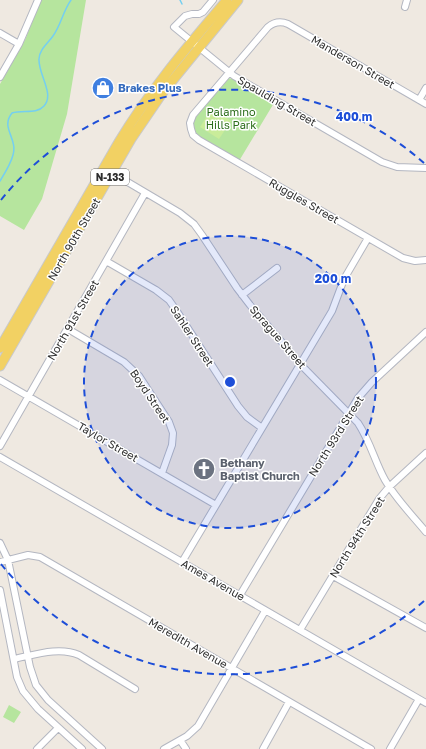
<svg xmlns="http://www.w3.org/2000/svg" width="426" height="749" font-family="'Golos Text',sans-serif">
	<rect width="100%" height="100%" fill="#efe9e1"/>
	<path fill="#b6e59e" d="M41 0H86L67 114 42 199 24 230 0 216V84L25 40Z
		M228 78 233 79 274 103 239 161 197 136C193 130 192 124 195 118Z
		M9 705 21 712 14 723 3 717Z"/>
	<path fill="#c9ec9a" d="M212 108 231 121 219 139 200 127Z"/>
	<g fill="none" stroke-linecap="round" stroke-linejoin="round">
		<path stroke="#75cff0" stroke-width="1.5" d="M180 0 182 4
			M0 181C5 173 11 163 13 155 18 138 0 128 12 113 22 109 36 115 44 106 55 94 38 74 39 59 39 50 48 43 53 36 61 25 63 11 71 0"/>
		<g stroke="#b4b7c1" stroke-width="8">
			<path id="minor" d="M213 0 203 12 199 14H192L185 16 174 27 234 76 382 162 397 167 426 168
				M405 7 407 0
				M0 33 19 44
				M0 77 19 44 38 0
				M419 100 426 88
				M426 104 288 24C281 21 274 22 268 27L193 115 190 123 191 129 193 135 199 140 403 258 415 261 426 260
				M109 171 180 213 194 224 202 235 237 288 250 305 304 368 358 423C370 441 375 462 385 480 396 499 412 515 426 532
				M106 261 156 290 169 300 176 310 238 406 247 417 262 428
				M242 295 277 268
				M68 329 124 362 139 376 169 422 173 433 172 445 162 473
				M0 380 216 505
				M0 446 145 193
				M0 457 426 703
				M0 543 8 560 30 667 36 685 48 700 102 749
				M0 562 28 555 40 557 371 749
				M182 562 332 311 344 279 368 238
				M333 576 426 628
				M0 590 17 677 23 691 38 709 82 749
				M240 595 358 398 372 382 426 332
				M300 630 379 499 389 487 426 453
				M14 659C34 655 59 646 79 655L135 689
				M180 740 186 749
				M37 749 58 728
				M164 749 187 736 198 726 265 611
				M263 749 289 702
				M390 749 419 699"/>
		</g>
		<g stroke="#c9c9c9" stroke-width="11">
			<path id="primary" d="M0 348 119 142C151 89 187 47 227 0
				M0 366 131 139 163 92 238 0"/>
		</g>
		<use href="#minor" stroke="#fff" stroke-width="6"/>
		<use href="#primary" stroke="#f2d163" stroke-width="9"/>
	</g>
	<circle cx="230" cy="382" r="146" fill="#1d4ed8" fill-opacity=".12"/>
	<g fill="none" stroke="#1d4ed8" stroke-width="2" stroke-dasharray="7 5">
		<circle cx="230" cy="382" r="146"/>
		<path d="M424 601A293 293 0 0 1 1 564M1 200A293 293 0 0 1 424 163"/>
	</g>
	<defs>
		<g id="shop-disc" transform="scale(1.15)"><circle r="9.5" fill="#3f7fe0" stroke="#fff"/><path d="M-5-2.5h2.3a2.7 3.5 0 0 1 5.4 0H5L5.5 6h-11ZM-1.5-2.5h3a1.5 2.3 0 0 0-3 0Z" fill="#fff"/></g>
		<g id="church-disc" transform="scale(1.15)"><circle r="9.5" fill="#6b7280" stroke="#fff"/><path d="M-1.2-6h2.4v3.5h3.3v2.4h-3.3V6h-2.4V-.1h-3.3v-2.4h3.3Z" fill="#fff"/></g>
	</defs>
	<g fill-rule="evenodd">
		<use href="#shop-disc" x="103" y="88"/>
		<use href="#church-disc" x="204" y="469"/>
	</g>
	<g text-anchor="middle" stroke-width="3" stroke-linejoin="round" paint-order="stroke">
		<rect fill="#fff" stroke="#6d6d6d" stroke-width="1" x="91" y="169" width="38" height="16" rx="3"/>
		<g font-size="10" font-weight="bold" fill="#2e2e2e">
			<text x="110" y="181">N-133</text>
		</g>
		<g font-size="11" fill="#2e2e2e" stroke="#fff">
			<text transform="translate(353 62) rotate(30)" y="4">Manderson Street</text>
			<text transform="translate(277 101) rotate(30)" y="4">Spaulding Street</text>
			<text transform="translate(304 201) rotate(30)" y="4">Ruggles Street</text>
			<text transform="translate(74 239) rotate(-60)" y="4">North 90th Street</text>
			<text transform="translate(73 320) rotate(-60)" y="4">North 91st Street</text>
			<text transform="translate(192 336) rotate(57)" y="4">Sahler Street</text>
			<text transform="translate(278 337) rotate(49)" y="4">Sprague Street</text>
			<text transform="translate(150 396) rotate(56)" y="4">Boyd Street</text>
			<text transform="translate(336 436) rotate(-58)" y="4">North 93rd Street</text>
			<text transform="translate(108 442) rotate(30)" y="4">Taylor Street</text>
			<text transform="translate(357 537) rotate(-58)" y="4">North 94th Street</text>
			<text transform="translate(213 580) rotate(30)" y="4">Ames Avenue</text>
			<text transform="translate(188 643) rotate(30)" y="4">Meredith Avenue</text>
		</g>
		<g font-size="11" font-weight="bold" fill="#366cbe" stroke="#fff" text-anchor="start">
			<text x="118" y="92">Brakes Plus</text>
		</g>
		<g font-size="11" fill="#2c6e1b" stroke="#fff">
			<text x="231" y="116">Palamino<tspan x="231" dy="13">Hills Park</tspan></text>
		</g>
		<g font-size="11" font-weight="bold" fill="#5b616d" stroke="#fff" text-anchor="start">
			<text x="220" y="467">Bethany<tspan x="220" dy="13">Baptist Church</tspan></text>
		</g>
	</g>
	<circle cx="230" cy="382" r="6" fill="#1d4ed8" stroke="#fff" stroke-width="2"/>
	<g font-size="12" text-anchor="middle" font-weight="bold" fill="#1d4ed8" stroke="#fff" stroke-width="3" stroke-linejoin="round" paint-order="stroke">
		<text x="354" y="121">400 m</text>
		<text x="333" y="283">200 m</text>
	</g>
</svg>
